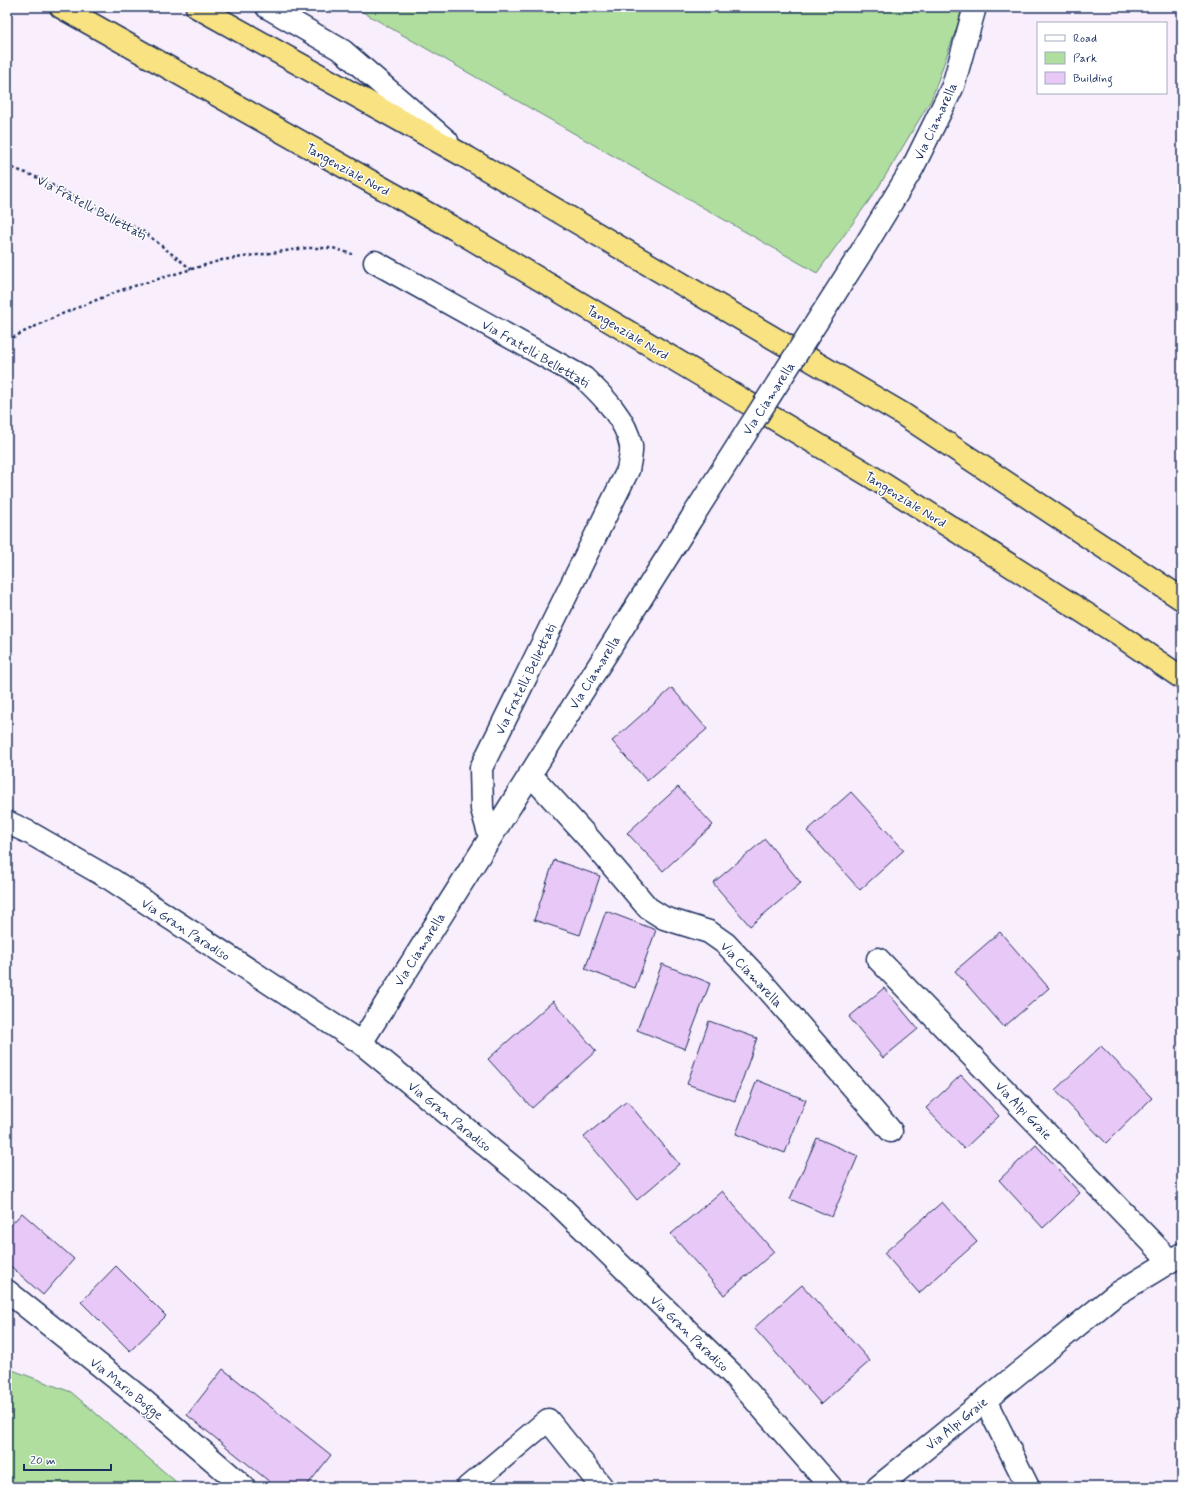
<svg xmlns="http://www.w3.org/2000/svg" width="1189" height="1494" font-family="Mynerve,sans-serif">
	<rect width="100%" height="100%" fill="#f8eefc"/>
	<filter id="ink" filterUnits="userSpaceOnUse"><feTurbulence type="fractalNoise" baseFrequency=".025" numOctaves="2"/><feDisplacementMap in="SourceGraphic" scale="8" xChannelSelector="R" yChannelSelector="G"/><feConvolveMatrix kernelMatrix="1 2 1 2 8 2 1 2 1" color-interpolation-filters="sRGB"/></filter>
	<g filter="url(#ink)">
		<path fill="#afde9e" stroke="#65867e" d="M354 7H962L958 24 931 100 878 188 817 273Z
			M7 1368 71 1392 182 1487H7Z"/>
		<path fill="#e8c8f6" stroke="#1b2f5e" d="M672 688 707 729 647 781 612 741Z
			M678 787 713 825 663 871 627 833Z
			M851 792 904 850 860 890 807 831Z
			M765 839 801 883 750 926 713 883Z
			M554 860 600 876 580 935 534 920Z
			M606 911 656 930 635 988 585 969Z
			M1000 932 1049 988 1004 1027 955 971Z
			M662 964 710 983 685 1049 637 1030Z
			M884 988 918 1029 883 1058 849 1017Z
			M553 1001 596 1051 532 1108 488 1059Z
			M709 1021 757 1038 735 1101 687 1084Z
			M1101 1046 1152 1098 1106 1143 1055 1090Z
			M961 1075 999 1116 964 1149 926 1108Z
			M757 1080 806 1100 785 1153 736 1134Z
			M627 1101 679 1164 637 1200 584 1137Z
			M817 1138 858 1156 832 1217 790 1199Z
			M1036 1145 1080 1193 1043 1228 999 1180Z
			M722 1191 774 1252 724 1295 671 1234Z
			M942 1202 977 1242 919 1293 884 1253Z
			M22 1213 74 1259 43 1295 7 1263V1229Z
			M116 1266 166 1316 130 1351 81 1302Z
			M802 1285 870 1361 821 1404 754 1328Z
			M223 1369 331 1455 306 1487H276L187 1415Z"/>
		<g fill="none" stroke-linecap="round" stroke-linejoin="round">
			<g stroke="#1b2f5e" stroke-width="25">
				<path id="minor" d="M267 7 343 51 447 141
					M862 251 913 167 953 86 975 7
					M375 262 584 378C603 396 626 419 631 446 632 453 629 463 628 470L481 768 482 809 490 837
					M530 774 592 842 648 908 664 918 709 932 726 944 760 980 891 1131
					M7 822 30 833 112 880 361 1043 559 1205 734 1376 831 1487
					M878 959 1170 1261
					M361 1043 693 516
					M7 1291 143 1400 244 1487
					M985 1400 1028 1487
					M468 1487 548 1420 602 1487
					M878 1487 1115 1295 1182 1254"/>
			</g>
			<g stroke="#1b2f5e" stroke-width="25">
				<path id="highway" d="M61 7 455 229 869 475 1113 631 1182 678
					M197 7 468 158 901 413 1182 599"/>
			</g>
			<path stroke="#1b2f5e" stroke-width="2.5" stroke-dasharray="3 3" stroke-linecap="butt" d="M7 166 34 176 144 232 191 269
				M7 340 57 316 121 290 222 260 306 248H333L352 254"/>
			<use href="#minor" stroke="#fff" stroke-width="22"/>
			<use href="#highway" stroke="#f8e281" stroke-width="22"/>
			<g stroke="#1b2f5e" stroke-width="25" stroke-linecap="butt">
				<path id="minor-bridge" d="M693 516 862 251"/>
			</g>
			<use href="#minor-bridge" stroke="#fff" stroke-width="22"/>
		</g>
	</g>
	<g text-anchor="middle" stroke-width="3" stroke-linejoin="round" paint-order="stroke">
		<g font-size="13" fill="#1b2f5e" stroke="#fff">
			<text transform="translate(935 121) rotate(-65)" y="5">Via Ciamarella</text>
			<text transform="translate(348 169) rotate(29)" y="5">Tangenziale Nord</text>
			<text transform="translate(92 207) rotate(28)" y="5">Via Fratelli Bellettati</text>
			<text transform="translate(628 332) rotate(31)" y="5">Tangenziale Nord</text>
			<text transform="translate(536 353) rotate(30)" y="5">Via Fratelli Bellettati</text>
			<text transform="translate(768 398) rotate(-57)" y="5">Via Ciamarella</text>
			<text transform="translate(906 499) rotate(32)" y="5">Tangenziale Nord</text>
			<text transform="translate(594 672) rotate(-58)" y="5">Via Ciamarella</text>
			<text transform="translate(525 679) rotate(-64)" y="5">Via Fratelli Bellettati</text>
			<text transform="translate(186 929) rotate(33)" y="5">Via Gran Paradiso</text>
			<text transform="translate(419 949) rotate(-58)" y="5">Via Ciamarella</text>
			<text transform="translate(752 974) rotate(47)" y="5">Via Ciamarella</text>
			<text transform="translate(1024 1110) rotate(46)" y="5">Via Alpi Graie</text>
			<text transform="translate(450 1116) rotate(39)" y="5">Via Gran Paradiso</text>
			<text transform="translate(690 1333) rotate(44)" y="5">Via Gran Paradiso</text>
			<text transform="translate(127 1388) rotate(39)" y="5">Via Mario Bogge</text>
			<text transform="translate(956 1423) rotate(-39)" y="5">Via Alpi Graie</text>
		</g>
	</g>
	<rect width="1189" height="1494" fill="none" stroke="#fff" stroke-width="24"/>
	<rect x="12" y="12" width="1165" height="1470" fill="none" stroke="#1b2f5e" stroke-width="1.5" filter="url(#ink)"/>
	<rect x="1037" y="22" width="130" height="72" fill="#ffffff" stroke="#a4acbf"/>
	<rect x="1045" y="35" width="20" height="6" fill="#ffffff" stroke="#a4acbf"/>
	<text x="1073" y="42" font-size="12" fill="#1b2f5e">Road</text>
	<rect x="1045" y="52" width="20" height="12" fill="#afde9e" stroke="#a4acbf"/>
	<text x="1073" y="62" font-size="12" fill="#1b2f5e">Park</text>
	<rect x="1045" y="72" width="20" height="12" fill="#e8c8f6" stroke="#a4acbf"/>
	<text x="1073" y="82" font-size="12" fill="#1b2f5e">Building</text>
	<path d="M24 1464v6h87v-6" fill="none" stroke="#1b2f5e" stroke-width="2"/>
	<text x="30" y="1464" font-size="12" fill="#1b2f5e" stroke="#ffffff" stroke-width="3" paint-order="stroke">20 m</text>
</svg>
